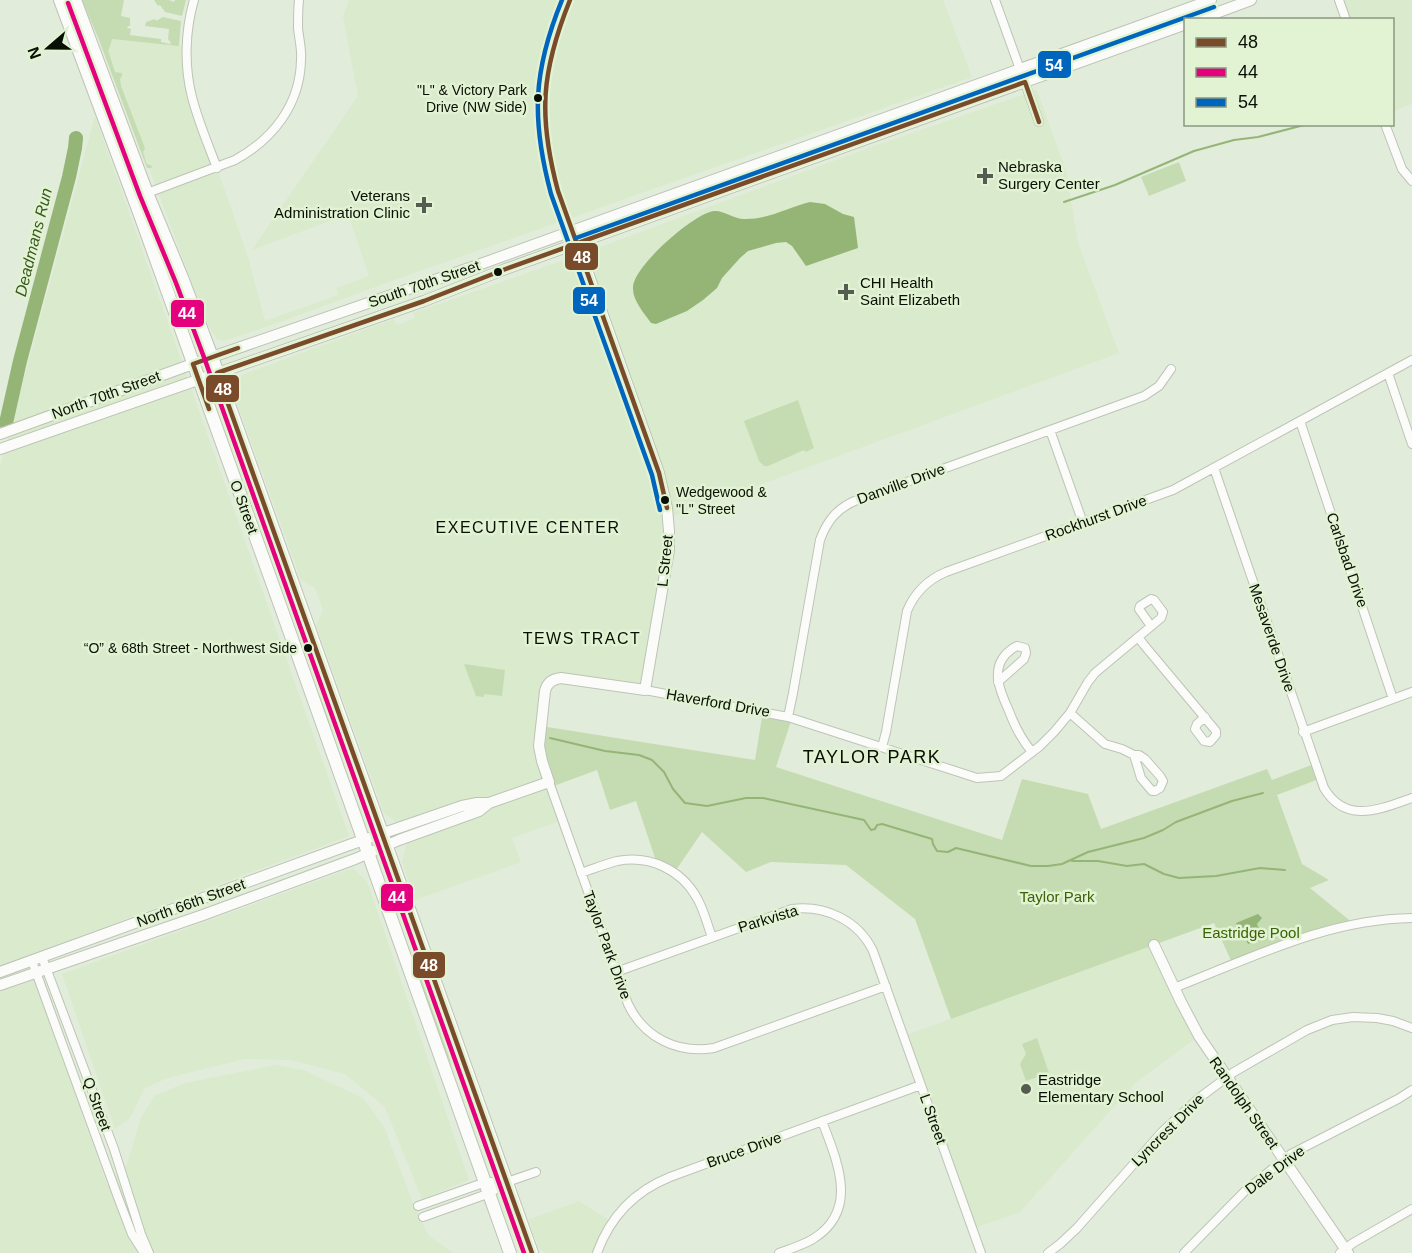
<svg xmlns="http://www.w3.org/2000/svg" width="1412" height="1253" font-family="Helvetica,sans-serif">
	<rect width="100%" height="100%" fill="#e2ecda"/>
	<path fill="#d9eacd" d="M349 0H943L972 77 400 278 266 327 223 341 217 339 208 325 105 51 109 39 187 46 189 76 217 168 248 257 265 321 338 295 336 288 369 276 348 214 252 250 358 96 343 16Z
		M1339 0H1412V104L1393 111 1392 20 1346 19Z
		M1037 90 1066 171 1078 243 1119 353 669 518 645 690 550 681 540 742 563 820 512 838 521 862 415 900 402 862 408 837 488 803 402 827 384 813 316 625 323 610 315 588 301 580 233 392 242 375 394 319 396 325 415 318 413 313 439 304 581 254 877 145Z
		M95 116 349 836 26 956 107 1185 127 1164 141 1118 154 1096 185 1083 276 1065 303 1070 363 1098 384 1127 413 1203 428 1235 453 1253H0V467Z
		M353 868 367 881 469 1180 422 1199 385 1107 345 1074 291 1060 245 1059 167 1078 144 1089 130 1118 115 1129 62 974Z
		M1154 945 1199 1036 1135 1083 1020 1212 972 1229 904 1036Z
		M579 1201 612 1222 597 1253H546L539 1248 528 1220Z"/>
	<path fill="#c5dcb3" d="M64 0H70L116 126 108 112Z
		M82 0H124L121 16 130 18V26H128L127 28 131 29 130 35 161 39V42L170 44 171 43 168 39 169 29 145 26 146 22 155 19 156 21 163 17 181 21 179 46 112 39 109 49 108 50 115 72 122 73V76L120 79 121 86 143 143 145 149 143 152C145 156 145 162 148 165H151L152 168H147L99 40Z
		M154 0H169L174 2 175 0H186L182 16 165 12 160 5 158 6Z
		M1179 162 1186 181 1149 196 1141 177Z
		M798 400 814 448 806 452 804 450 768 466H764L759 461 744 421Z
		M464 664 505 670 502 696 484 694V697L476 696Z
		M314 686 332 717 346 755 331 729Z
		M763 711 792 718 776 767 1002 840 1022 779 1088 794 1101 829 1267 769 1272 780 1314 764 1319 779 1277 795 1302 864 1329 880 1310 888 1354 924 1233 965 1214 923 951 1019 915 919 846 865 771 862 746 872 702 832 674 873 657 864 636 801 610 810 597 770 551 787 541 726 755 760Z
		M415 966 434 1001 465 1086 453 1067 444 1050Z
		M1037 1038 1049 1073 1026 1081 1020 1064 1026 1054 1022 1044Z"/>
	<path fill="#95b577" d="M810 202 825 204 843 214 854 217 858 248 806 266 792 246 786 242 776 243 748 251 740 258 722 278 717 288 703 300 687 311 656 324 651 323C644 313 632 300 633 287 633 267 694 213 714 211 723 210 734 219 744 219 767 220 789 207 810 202Z
		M1258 914 1262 918 1257 924 1263 939 1248 944C1245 936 1239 931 1236 923Z"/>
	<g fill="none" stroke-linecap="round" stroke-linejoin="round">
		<path stroke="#95b577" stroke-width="2" d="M1064 202 1115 185 1194 151 1234 140 1258 137 1308 124
			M550 738 605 751 639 755 652 760 664 772 673 789 685 803 707 806 746 798H763L864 820 871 830 875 829 877 825 882 824 932 839 933 844 937 851 948 852 956 848 1031 866H1048L1062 864 1088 852 1144 838 1163 830 1176 822 1232 801 1263 793
			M1072 861H1098L1127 866 1144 864 1164 874 1179 878 1216 876 1260 868 1285 870"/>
		<path stroke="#95b577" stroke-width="14" d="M6 423 20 361 69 177 75 148 76 138"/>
		<g stroke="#bdc4b7" stroke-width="10">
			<path id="street" d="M194 0C185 31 184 66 192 97 198 121 208 144 217 168
				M995 0 1039 122
				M1339 0 1346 20
				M1385 124 1402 169 1412 181
				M134 198 235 160C273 139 300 105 301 60 302 49 299 39 298 28 298 18 298 9 299 0
				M1388 373 1412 444
				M1300 421 1393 699
				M1050 430 1083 523
				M1214 468 1324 788C1346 825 1380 809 1412 798
				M1138 637 1144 645 1216 731V735L1210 742 1204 741 1195 729 1197 724 1205 717
				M998 682 1024 659 1026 653 1025 648 1017 646C1012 648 1010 651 1006 654 990 671 1001 693 1009 711 1015 727 1021 739 1032 752
				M645 690 788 717 977 778 1001 776 1040 746 1054 732 1070 713 1088 682 1095 673 1161 618 1163 612 1154 600 1151 599 1140 606 1139 609 1151 626
				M1070 713 1105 744 1122 749 1134 755H1139L1145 759 1160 776 1163 781 1160 788 1155 791H1152L1141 778 1134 755
				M788 717 793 693 820 540C827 521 837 508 857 500L1144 396 1159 386 1171 369
				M1303 732 1412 692
				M882 747 886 732 907 611C915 592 927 580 946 572L1173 490 1412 360
				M549 782 628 1004C644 1038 678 1054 714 1048L886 986
				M581 873C593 869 605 864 617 861 649 855 681 869 697 898 704 910 707 924 712 937
				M42 957 114 1149 141 1234 149 1253
				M32 961 119 1200 132 1234 144 1253
				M616 972 792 909C825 905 858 920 873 951L981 1253
				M1174 988C1251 958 1328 919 1412 918
				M418 1206 486 1182H506
				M423 1217 490 1193 507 1182 536 1172
				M597 1253C610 1217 635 1191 670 1177L921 1085
				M779 1253C790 1249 803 1245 813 1239 860 1210 837 1161 822 1121
				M1048 1253 1060 1244 1077 1228 1162 1132 1199 1098 1234 1072 1307 1030 1332 1020 1353 1017 1377 1018 1393 1021 1412 1028
				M1184 1253 1245 1191 1291 1154 1398 1099 1412 1090
				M1340 1253 1353 1243 1412 1209"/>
		</g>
		<g stroke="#bdc4b7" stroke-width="12">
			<path id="secondary" d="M1197 20 1251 0
				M0 434 212 357 478 265 1211 0
				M0 449 424 301 503 270 1186 24
				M1154 945 1181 1002 1199 1036 1348 1253
				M0 972 349 845 462 806 477 803H489L549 782 542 761 539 746 545 691C547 683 552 679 561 678L645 690 669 550V531L667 508 659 473 576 239
				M0 985 203 915 355 859 399 840 479 811 489 803"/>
		</g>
		<g stroke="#bdc4b7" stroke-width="14">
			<path id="primary" d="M60 0 140 215 280 605 510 1253
				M75 0 147 193 183 280 212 357 532 1253"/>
		</g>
		<use href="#street" stroke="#fbfcf9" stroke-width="8"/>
		<use href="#secondary" stroke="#fbfcf9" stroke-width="10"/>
		<use href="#primary" stroke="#fbfcf9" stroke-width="12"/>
		<g stroke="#e1f3d3" stroke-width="9">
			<path id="bus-1" d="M570 0C541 72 538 116 558 191L659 473 667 508
				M209 409 193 364 238 348
				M532 1253 217 373 424 301 503 270 1025 82 1039 122"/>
		</g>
		<g stroke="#e1f3d3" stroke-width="9">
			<path id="bus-2" d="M68 3 140 196 176 283 205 360 524 1253"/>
		</g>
		<g stroke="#e1f3d3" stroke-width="9">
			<path id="bus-3" d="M562 0C533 71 531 119 551 194L652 475 660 510
				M576 238 1214 7"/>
		</g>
		<use href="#bus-1" stroke="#7a4b2a" stroke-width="4.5"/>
		<use href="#bus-2" stroke="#e5007d" stroke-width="4.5"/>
		<use href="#bus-3" stroke="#0065bd" stroke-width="4.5"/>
	</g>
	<g fill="#090f05" stroke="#e1f3d3" stroke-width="2">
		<circle cx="538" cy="98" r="5"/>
		<circle cx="498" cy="272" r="5"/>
		<circle cx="665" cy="500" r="5"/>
		<circle cx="308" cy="648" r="5"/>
	</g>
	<g fill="#555c50" stroke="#e1f3d3" stroke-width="2">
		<path d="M982 167h6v6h6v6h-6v6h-6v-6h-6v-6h6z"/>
		<path d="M421 196h6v6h6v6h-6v6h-6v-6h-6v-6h6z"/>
		<path d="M843 283h6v6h6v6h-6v6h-6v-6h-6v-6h6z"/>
		<circle cx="1026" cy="1089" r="6"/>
	</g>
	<g text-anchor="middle" stroke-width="5" stroke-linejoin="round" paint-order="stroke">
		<g font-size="14" fill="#090f05" stroke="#e1f3d3" text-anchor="end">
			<text x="527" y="95">"L" &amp; Victory Park<tspan x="527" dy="17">Drive (NW Side)</tspan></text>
			<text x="676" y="497" text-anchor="start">Wedgewood &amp;<tspan x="676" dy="17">"L" Street</tspan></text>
			<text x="297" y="653">“O” &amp; 68th Street - Northwest Side</text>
		</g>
		<g font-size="15" fill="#090f05" stroke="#e1f3d3" text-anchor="start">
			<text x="998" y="172">Nebraska<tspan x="998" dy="17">Surgery Center</tspan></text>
			<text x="410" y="201" text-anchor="end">Veterans<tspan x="410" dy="17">Administration Clinic</tspan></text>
			<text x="860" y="288">CHI Health<tspan x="860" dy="17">Saint Elizabeth</tspan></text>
			<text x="1038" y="1085">Eastridge<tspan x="1038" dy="17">Elementary School</tspan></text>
		</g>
		<g font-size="15" fill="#090f05" stroke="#e1f3d3">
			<text transform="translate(424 284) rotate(-19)" y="5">South 70th Street</text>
			<text transform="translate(106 395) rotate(-20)" y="5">North 70th Street</text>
			<text transform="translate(901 484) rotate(-20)" y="5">Danville Drive</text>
			<text transform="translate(244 507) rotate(70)" y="5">O Street</text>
			<text transform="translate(1096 518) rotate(-20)" y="5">Rockhurst Drive</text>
			<text transform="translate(1347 560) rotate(71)" y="5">Carlsbad Drive</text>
			<text transform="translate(665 561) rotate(-84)" y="5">L Street</text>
			<text transform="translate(1272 638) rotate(71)" y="5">Mesaverde Drive</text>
			<text transform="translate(718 703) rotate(10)" y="5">Haverford Drive</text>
			<text transform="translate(191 903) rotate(-20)" y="5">North 66th Street</text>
			<text transform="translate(768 919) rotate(-17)" y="5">Parkvista</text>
			<text transform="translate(607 945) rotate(70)" y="5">Taylor Park Drive</text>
			<text transform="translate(1244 1103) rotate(55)" y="5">Randolph Street</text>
			<text transform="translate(97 1104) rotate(70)" y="5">Q Street</text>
			<text transform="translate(933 1119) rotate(70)" y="5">L Street</text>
			<text transform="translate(1168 1130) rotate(-45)" y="5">Lyncrest Drive</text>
			<text transform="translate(744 1150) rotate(-20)" y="5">Bruce Drive</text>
			<text transform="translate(1275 1170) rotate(-37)" y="5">Dale Drive</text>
		</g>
		<g font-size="15" fill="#3a6206" stroke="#e1f3d3">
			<text x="1057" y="902">Taylor Park</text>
			<text x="1251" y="938">Eastridge Pool</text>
		</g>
		<g font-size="16" font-style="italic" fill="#3b571e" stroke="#e1f3d3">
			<text transform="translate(33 242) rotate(-76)" y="6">Deadmans Run</text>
		</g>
		<g font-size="16" letter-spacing="1.5" fill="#090f05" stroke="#e1f3d3">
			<text x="528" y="533">EXECUTIVE CENTER</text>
			<text x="582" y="644">TEWS TRACT</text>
		</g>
		<g font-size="18" letter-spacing="1.5" fill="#090f05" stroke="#e1f3d3">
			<text x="872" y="763">TAYLOR PARK</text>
		</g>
	</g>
	<g stroke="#e1f3d3" stroke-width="2">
		<rect x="1037" y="50" width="35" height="29" rx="6" fill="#0065bd"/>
		<rect x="564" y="242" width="35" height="29" rx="6" fill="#7a4b2a"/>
		<rect x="572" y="286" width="34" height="29" rx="6" fill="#0065bd"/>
		<rect x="170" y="299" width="35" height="29" rx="6" fill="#e5007d"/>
		<rect x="205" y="374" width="35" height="29" rx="6" fill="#7a4b2a"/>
		<rect x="380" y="883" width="34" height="29" rx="6" fill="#e5007d"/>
		<rect x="412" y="951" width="34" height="28" rx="6" fill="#7a4b2a"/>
	</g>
	<g font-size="16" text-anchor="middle" font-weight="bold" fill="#fff">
		<text x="1054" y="71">54</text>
		<text x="582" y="263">48</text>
		<text x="589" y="306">54</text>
		<text x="187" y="319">44</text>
		<text x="223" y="395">48</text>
		<text x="397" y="903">44</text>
		<text x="429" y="971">48</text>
	</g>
	<rect x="1184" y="18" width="210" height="108" fill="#e1f3d3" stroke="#8b9881" stroke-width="1.5"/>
	<rect x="1196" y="38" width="30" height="9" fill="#7a4b2a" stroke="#8b9881" stroke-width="1.5"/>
	<text x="1238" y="48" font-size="18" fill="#090f05">48</text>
	<rect x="1196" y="68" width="30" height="9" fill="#e5007d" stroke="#8b9881" stroke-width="1.5"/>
	<text x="1238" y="78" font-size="18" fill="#090f05">44</text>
	<rect x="1196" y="98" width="30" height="9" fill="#0065bd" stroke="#8b9881" stroke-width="1.5"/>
	<text x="1238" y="108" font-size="18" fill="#090f05">54</text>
	<g transform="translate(48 48) rotate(250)" stroke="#e1f3d3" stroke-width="4.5" paint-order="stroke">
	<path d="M0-4.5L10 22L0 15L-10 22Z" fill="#090f05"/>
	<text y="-9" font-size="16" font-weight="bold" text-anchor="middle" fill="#090f05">N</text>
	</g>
</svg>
